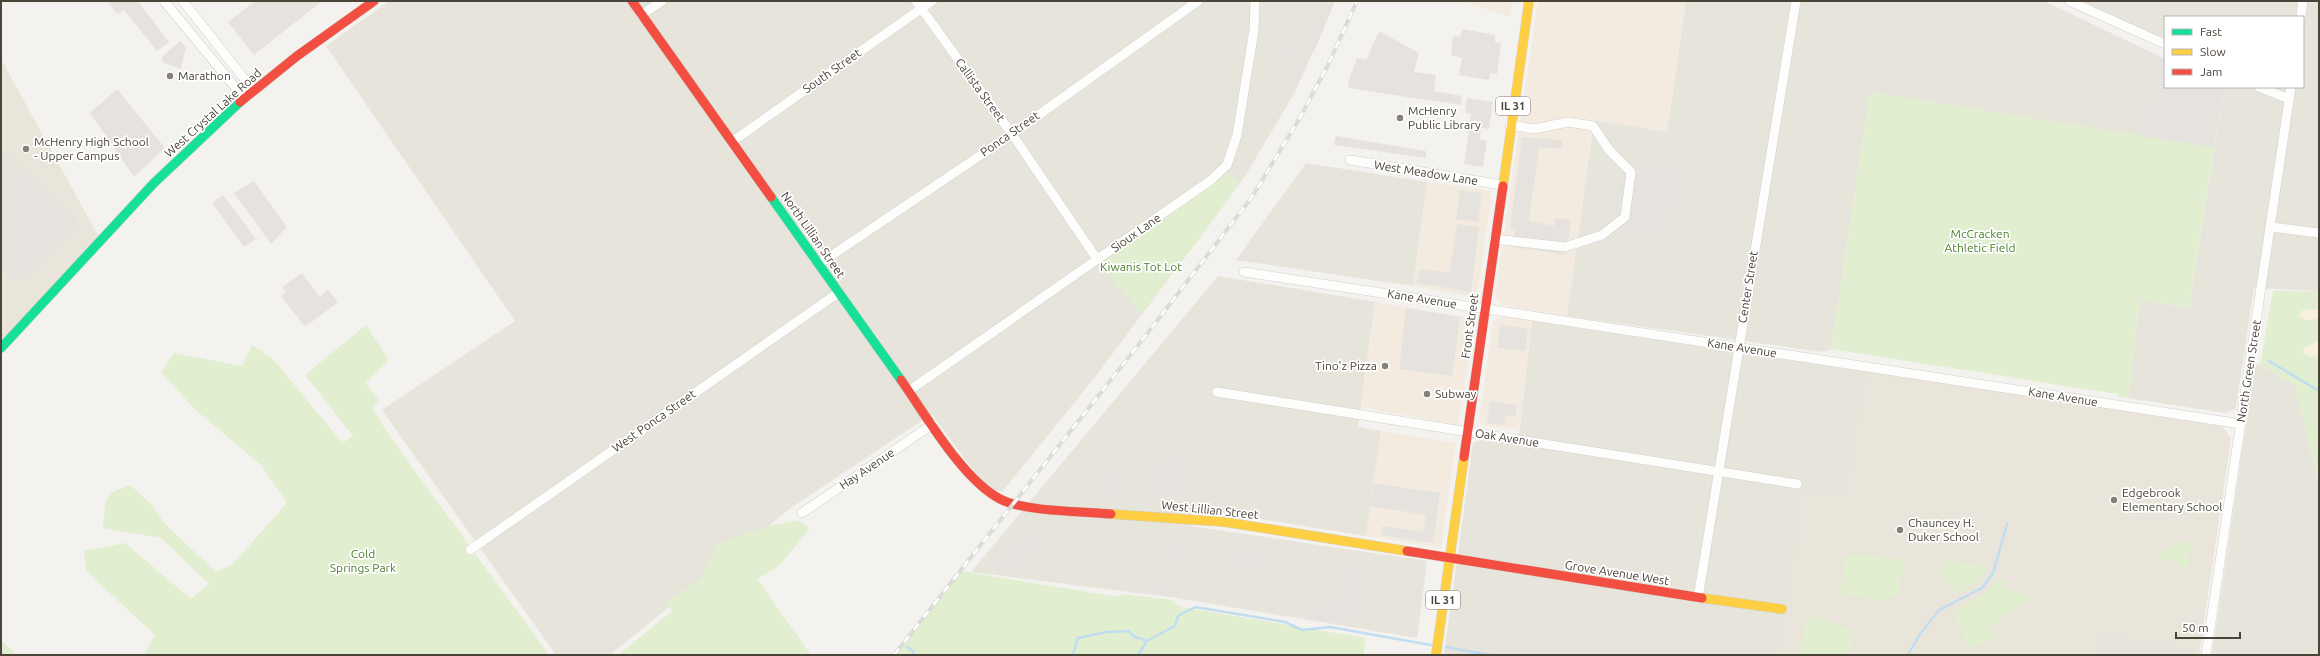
<svg xmlns="http://www.w3.org/2000/svg" width="2320" height="656" font-family="Ubuntu,sans-serif">
	<rect width="100%" height="100%" fill="#f4f2ee"/>
	<path fill="#e7e4dc" d="M389 1H1335L1295 92 1244 178 1095 377 1002 492 988 487 967 462 932 414 788 510 610 655H556L382 410 515 321 326 46Z
		M1686 1H2044L2157 55 2139 136 1870 92 1831 349 1823 352 1567 316 1594 120 1667 132Z
		M2082 1H2319V291L2254 288 2236 408 2225 413 2128 398 2140 300 2189 308 2224 87H2303V17H2165V40Z
		M1306 163 1427 182 1413 286 1236 260Z
		M1218 276 1375 302 1358 427 1381 431 1366 536 1193 508 1190 526 1427 561 1417 638 1177 598 971 572Z
		M1532 321 1868 372 1846 497 1804 491 1782 655H1444L1473 443 1485 439 1518 443Z
		M2255 364 2260 365 2295 385 2319 484V655H2212Z
		M2095 632 2200 649 2199 655H2091Z"/>
	<path fill="#f3ebdf" d="M1461 1H1513L1509 17Z
		M1538 1H1686L1667 132 1594 120 1567 316 1502 305 1495 296Z
		M1427 182 1492 191 1477 298 1413 286Z
		M1375 302 1475 319 1458 425 1361 407Z
		M1506 317 1532 321 1519 430 1479 424 1493 320Z
		M1381 431 1456 443 1441 548 1366 536Z"/>
	<path fill="#eae5da" d="M1 59 100 239 1 348Z
		M1868 372 2222 426 2231 438 2200 649 2095 632 2091 655H1782L1804 491 1846 497Z"/>
	<path fill="#e1eecf" d="M1870 92 2214 147 2189 308 2140 300 2128 398 2119 397 2117 394 1831 349Z
		M1226 172 1239 183 1200 238 1141 313 1099 263Z
		M2273 291H2319V484L2295 385 2260 365Z
		M366 325 389 360 366 383 379 401 372 408 391 438 549 655H144L155 635 86 571 84 551 125 543 191 599 209 584 161 538 103 528C106 501 101 494 130 485L151 504 165 524 216 572 233 564 287 503 261 465 198 412 161 373 174 353 242 366 252 345 272 358 340 440 344 442 353 436 305 375Z
		M799 520 810 528 780 565 757 579 811 655H618L672 611 667 601 701 579 719 544 767 526Z
		M2184 541 2191 543 2188 571 2176 562 2160 560V552Z
		M1852 554 1905 560 1898 595 1879 601 1840 593 1845 559Z
		M1943 560 1988 567C1982 582 1969 587 1956 595 1944 582 1940 578 1943 560Z
		M960 571 1119 597 1123 594 1173 600 1181 607 1365 638 1364 655H894Z
		M1997 579 2007 580 2006 588 2030 597 1998 622 1990 625 1995 639 1968 647 1951 613 1986 593Z
		M1812 615 1854 632V643L1846 655H1800L1806 618Z
		M1 640 17 655H1Z"/>
	<path fill="#f7f0da" d="M2316 309 2319 311V317C2314 321 2305 321 2299 317L2300 311Z
		M2315 342H2319V351L2316 358 2303 354 2304 348Z"/>
	<path fill="#e6e3df" d="M107 1H138L169 42 157 51 124 10 117 14Z
		M255 1H322L254 55 228 22Z
		M1327 1H1335L1317 45 1292 91 1288 86 1312 39Z
		M1462 29 1495 35V42L1501 43 1497 74 1490 73 1489 80 1459 75 1462 58 1451 55 1453 36 1460 37Z
		M1379 31 1419 53 1414 72 1436 75 1434 91 1462 96 1461 105 1348 88 1349 80 1357 58 1366 60Z
		M180 41 186 47 181 69 164 63 161 58Z
		M1265 45 1297 51 1295 57 1263 53Z
		M2157 55 2165 59V87H2224L2214 147 2139 136Z
		M117 89 165 148 134 177 90 113Z
		M1467 98 1493 102 1489 129 1481 128 1480 139 1487 141 1483 167 1464 164 1471 114 1465 113Z
		M1336 136 1426 151V158L1334 145Z
		M1522 137 1562 140V149L1539 147 1529 221 1554 226 1555 218 1571 220 1566 255 1512 247 1515 231 1510 228Z
		M3 152 76 218 74 230 28 278 12 279 1 269V154Z
		M1623 160 1682 170 1672 239 1610 228Z
		M254 181 287 227 271 244 234 193Z
		M1460 190 1482 193 1478 222 1456 219Z
		M223 195 256 239 244 247 212 203Z
		M1457 224 1479 227 1471 292 1417 283 1420 269 1449 273Z
		M302 273 320 297 328 290 338 302 305 327 281 296 286 292 282 287Z
		M1406 308 1460 317 1452 376 1399 369Z
		M1500 325 1528 328 1525 351 1497 348Z
		M1490 401 1517 405 1516 417 1506 415 1504 425 1487 423Z
		M1165 456H1187V464L1194 463 1191 497 1143 496 1146 463 1164 462Z
		M1110 462 1129 463 1125 495 1094 494 1097 468H1109Z
		M1374 483 1440 493 1433 543 1381 535 1382 526 1423 532 1426 515 1370 506Z
		M1032 527 1046 536 1015 576 1004 572 1000 574 991 568 1022 529 1027 533Z
		M1160 536 1183 540 1175 596 1153 593Z
		M1229 545 1267 550 1265 571 1226 566Z
		M1340 564 1362 568 1355 626 1310 619 1313 603 1331 605 1334 589H1336Z"/>
	<g fill="none" stroke-linecap="round" stroke-linejoin="round">
		<path stroke="#c0ddf1" stroke-width="2.5" d="M2269 361 2319 391
			M907 647 913 651 914 655
			M1446 647 1489 655
			M1073 655 1078 638 1107 632 1129 631 1133 636 1147 641 1175 626 1178 616 1195 607 1285 622 1302 630 1330 627 1431 645
			M1138 655 1147 641
			M1908 655 1920 634 1939 610 1982 588 1993 573 2007 524"/>
		<g stroke="#d2d0cb" stroke-width="10">
			<path id="street" d="M164 1 244 98
				M183 1 253 90
				M916 1 1012 134 1097 259
				M2069 1 2165 44
				M641 15 662 1
				M2301 17 2303 1
				M2259 87 2289 99
				M733 141 932 1
				M1350 160 1502 185
				M2271 227 2319 233
				M1494 239 1565 247 1602 235 1625 217 1631 172 1609 150 1593 126 1568 122 1534 129 1510 125
				M819 264 1012 134 1198 1
				M1244 272 2241 424
				M910 390 1211 180 1227 165 1237 135 1254 30 1255 1
				M1217 392 1797 484
				M802 513 933 424
				M470 550 838 293
				M1698 598 1796 1
				M2206 655 2291 87"/>
		</g>
		<g stroke="#d3cfc5" stroke-width="10">
			<path id="fast" d="M771 197 901 380
				M1 348 154 183 240 102"/>
		</g>
		<g stroke="#d3cfc5" stroke-width="10">
			<path id="slow" d="M1503 186 1529 1
				M1111 514 1225 522 1407 551
				M1702 598 1782 609
				M1436 655 1464 457"/>
		</g>
		<g stroke="#d3cfc5" stroke-width="10">
			<path id="jam" d="M632 1 771 197
				M240 102 297 56 374 1
				M901 380C926 415 962 479 1000 499 1026 512 1081 511 1111 514
				M1464 457 1503 186
				M1407 551 1702 598"/>
		</g>
		<use href="#street" stroke="#fdfdfc" stroke-width="9"/>
		<use href="#fast" stroke="#16e098" stroke-width="9"/>
		<use href="#slow" stroke="#ffcf43" stroke-width="9"/>
		<use href="#jam" stroke="#f24e42" stroke-width="9"/>
		<g stroke="#dbdbda" stroke-width="4">
			<path id="rail" d="M894 655 1143 339 1252 197 1298 121 1327 67 1357 1"/>
		</g>
		<use href="#rail" stroke="#fff" stroke-width="2.5" stroke-dasharray="8" stroke-linecap="butt"/>
	</g>
	<g fill="#868178" stroke="#fff" stroke-width="1.5">
		<circle cx="170" cy="76" r="4"/>
		<circle cx="1400" cy="118" r="4"/>
		<circle cx="26" cy="149" r="4"/>
		<circle cx="1385" cy="366" r="4"/>
		<circle cx="1427" cy="394" r="4"/>
		<circle cx="2114" cy="500" r="4"/>
		<circle cx="1900" cy="530" r="4"/>
	</g>
	<g text-anchor="middle" stroke-width="3.5" stroke-linejoin="round" paint-order="stroke">
		<g fill="#fff" stroke="#817c74" stroke-width="1">
			<rect x="1496" y="97" width="34" height="18" rx="3"/>
			<rect x="1426" y="591" width="34" height="18" rx="3"/>
		</g>
		<g font-size="11" font-weight="bold" fill="#4b4439">
			<text x="1513" y="110">IL 31</text>
			<text x="1443" y="604">IL 31</text>
		</g>
		<g font-size="12" fill="#4b4439" stroke="#fff">
			<text transform="translate(832 71) rotate(-35)" y="4">South Street</text>
			<text transform="translate(980 90) rotate(54)" y="4">Callista Street</text>
			<text transform="translate(213 113) rotate(-42)" y="4">West Crystal Lake Road</text>
			<text transform="translate(1010 134) rotate(-35)" y="4">Ponca Street</text>
			<text transform="translate(1426 173) rotate(9)" y="4">West Meadow Lane</text>
			<text transform="translate(1136 233) rotate(-35)" y="4">Sioux Lane</text>
			<text transform="translate(813 235) rotate(55)" y="4">North Lillian Street</text>
			<text transform="translate(1748 287) rotate(-81)" y="4">Center Street</text>
			<text transform="translate(1422 299) rotate(9)" y="4">Kane Avenue</text>
			<text transform="translate(1470 326) rotate(-82)" y="4">Front Street</text>
			<text transform="translate(1742 348) rotate(9)" y="4">Kane Avenue</text>
			<text transform="translate(2249 371) rotate(-81)" y="4">North Green Street</text>
			<text transform="translate(2063 397) rotate(9)" y="4">Kane Avenue</text>
			<text transform="translate(654 421) rotate(-35)" y="4">West Ponca Street</text>
			<text transform="translate(1507 438) rotate(9)" y="4">Oak Avenue</text>
			<text transform="translate(867 469) rotate(-34)" y="4">Hay Avenue</text>
			<text transform="translate(1210 510) rotate(6)" y="4">West Lillian Street</text>
			<text transform="translate(1617 573) rotate(9)" y="4">Grove Avenue West</text>
		</g>
		<g font-size="12" fill="#4b4439" stroke="#fff" text-anchor="start">
			<text x="178" y="80">Marathon</text>
			<text x="1408" y="115">McHenry<tspan x="1408" dy="14">Public Library</tspan></text>
			<text x="34" y="146">McHenry High School<tspan x="34" dy="14">- Upper Campus</tspan></text>
			<text x="1377" y="370" text-anchor="end">Tino'z Pizza</text>
			<text x="1435" y="398">Subway</text>
			<text x="2122" y="497">Edgebrook<tspan x="2122" dy="14">Elementary School</tspan></text>
			<text x="1908" y="527">Chauncey H.<tspan x="1908" dy="14">Duker School</tspan></text>
		</g>
		<g font-size="12" fill="#4a7f2a" stroke="#fff">
			<text x="1980" y="238">McCracken<tspan x="1980" dy="14">Athletic Field</tspan></text>
			<text x="1141" y="271">Kiwanis Tot Lot</text>
			<text x="363" y="558">Cold<tspan x="363" dy="14">Springs Park</tspan></text>
		</g>
	</g>
	<rect width="2320" height="656" fill="none" stroke="#4b4439" stroke-width="4"/>
	<rect x="2164" y="16" width="140" height="72" fill="#ffffff" stroke="#b7b4b0"/>
	<rect x="2172" y="29" width="20" height="6" fill="#16e098" stroke="#b7b4b0"/>
	<text x="2200" y="36" font-size="12" fill="#4b4439">Fast</text>
	<rect x="2172" y="49" width="20" height="6" fill="#ffcf43" stroke="#b7b4b0"/>
	<text x="2200" y="56" font-size="12" fill="#4b4439">Slow</text>
	<rect x="2172" y="69" width="20" height="6" fill="#f24e42" stroke="#b7b4b0"/>
	<text x="2200" y="76" font-size="12" fill="#4b4439">Jam</text>
	<path d="M2176 632v6h64v-6" fill="none" stroke="#4b4439" stroke-width="2"/>
	<text x="2182" y="632" font-size="12" fill="#4b4439" stroke="#ffffff" stroke-width="3" paint-order="stroke">50 m</text>
</svg>
